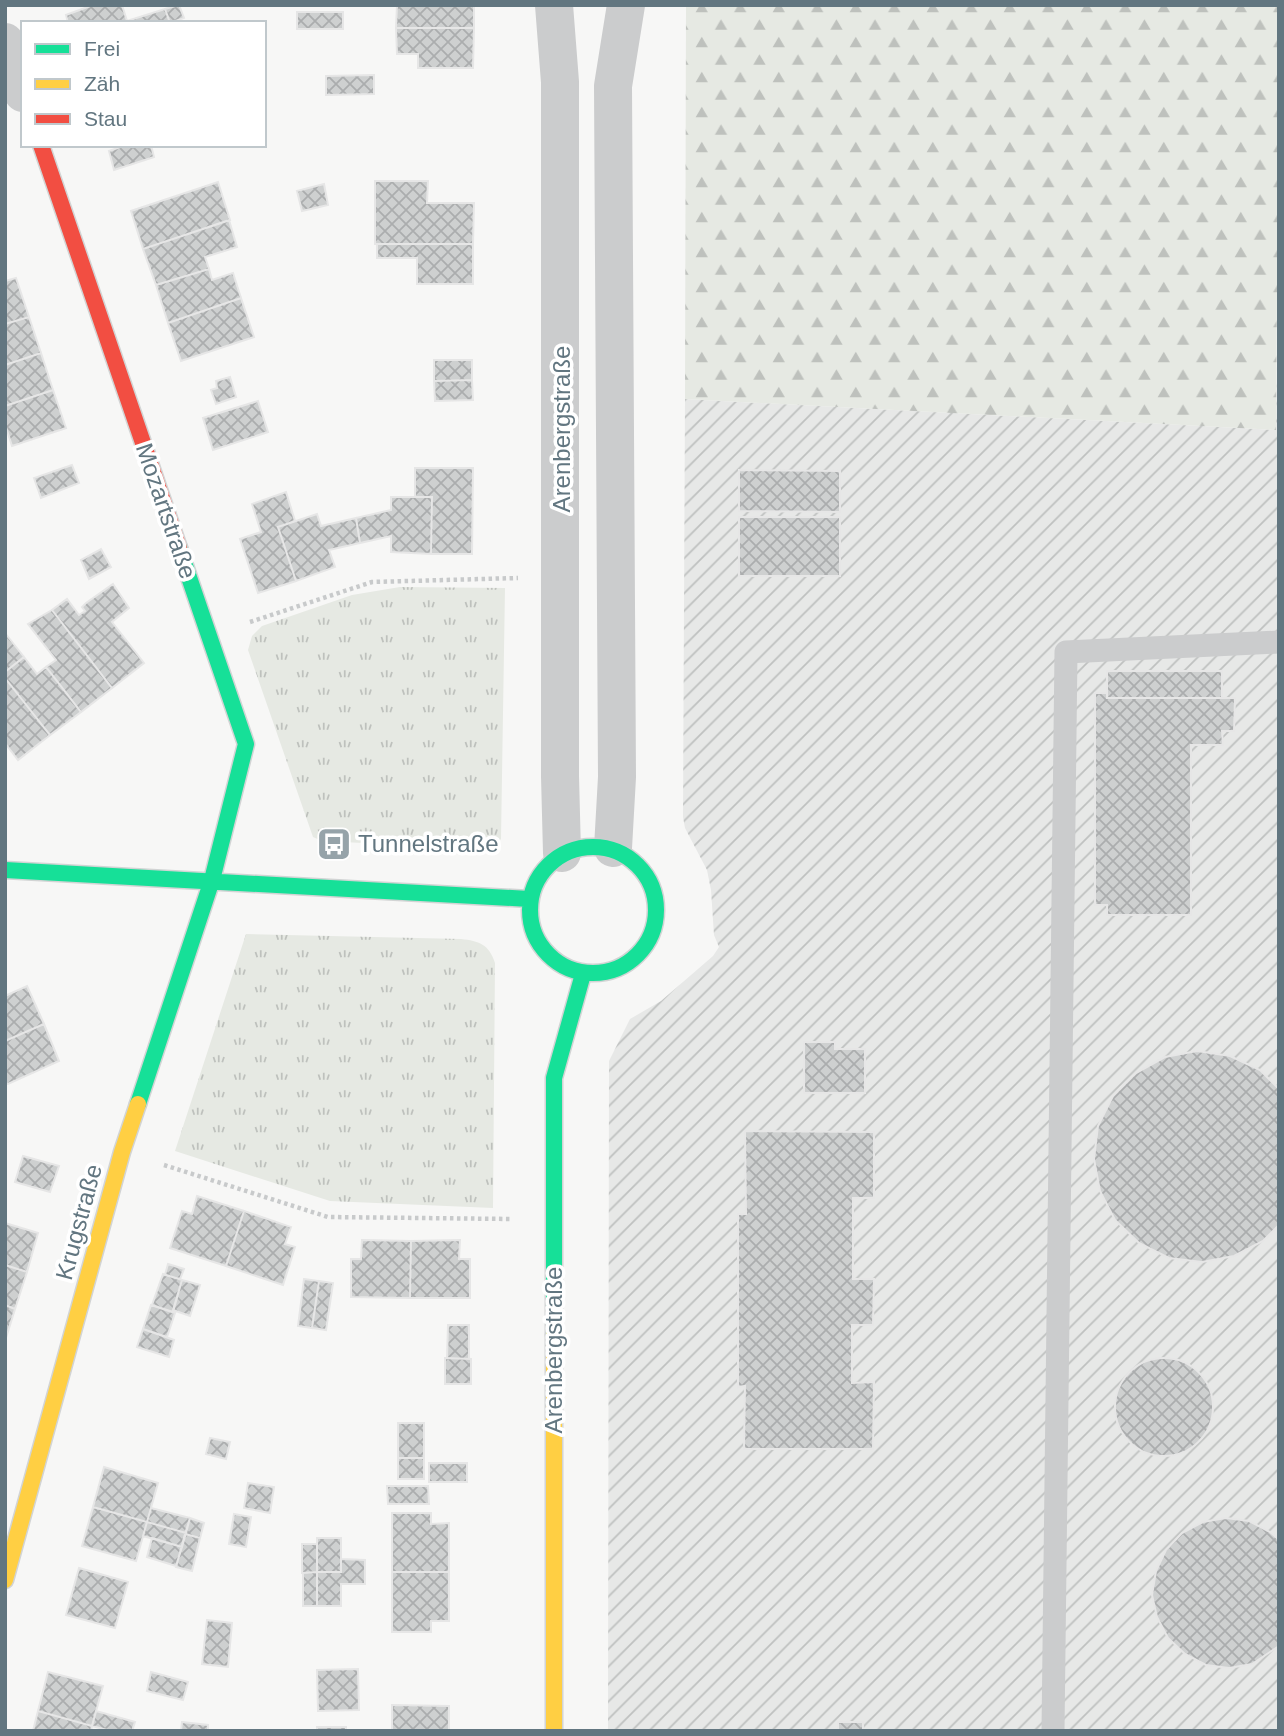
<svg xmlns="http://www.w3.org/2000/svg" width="1284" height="1736" font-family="Arial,sans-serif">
	<defs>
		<pattern id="industrial-furrows" width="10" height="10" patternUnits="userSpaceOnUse" patternTransform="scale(1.75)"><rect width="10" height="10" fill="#e7e8e7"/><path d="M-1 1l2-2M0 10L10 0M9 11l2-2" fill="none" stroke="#bfc1c0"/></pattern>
		<pattern id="grass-tufts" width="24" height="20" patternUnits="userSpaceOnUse" patternTransform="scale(1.75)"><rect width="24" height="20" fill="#e6e9e3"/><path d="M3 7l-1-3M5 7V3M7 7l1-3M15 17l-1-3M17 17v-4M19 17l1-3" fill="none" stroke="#bec1bd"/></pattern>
		<pattern id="forest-firs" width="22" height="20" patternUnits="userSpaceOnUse" patternTransform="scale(1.75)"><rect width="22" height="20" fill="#e6e9e3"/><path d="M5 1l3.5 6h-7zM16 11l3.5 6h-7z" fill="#bec1bd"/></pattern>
		<pattern id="building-cross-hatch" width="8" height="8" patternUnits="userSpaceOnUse" patternTransform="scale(1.75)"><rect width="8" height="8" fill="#ced0d0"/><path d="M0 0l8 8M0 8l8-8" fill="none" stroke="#abadae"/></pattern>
	</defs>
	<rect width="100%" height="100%" fill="#f7f7f6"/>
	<path fill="url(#industrial-furrows)" d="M1279 216V1731H608L609 1061 630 1019 661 1001 713 956 719 947 714 935 711 890 707 870 685 828 683 817 685 399 1276 430Z"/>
	<path fill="url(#grass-tufts)" d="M400 587 505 588 501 839 494 846 486 849 322 841 313 837 248 650 252 636 262 626 352 595Z
		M246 934 461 939C479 941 489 944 495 963L493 1208 330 1201 175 1151Z"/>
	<path fill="url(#forest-firs)" d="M686 5H1279L1276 430 685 399Z"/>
	<path fill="url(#building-cross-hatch)" stroke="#e6e6e6" stroke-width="2" d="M93 5H122L127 21 165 9 170 23H68L66 15Z
		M179 5 184 18 170 23 165 9Z
		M397 5H474V28H396Z
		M297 12H343V29H297Z
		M396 28H474L473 68H418V54H397Z
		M374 75V94L326 95V76Z
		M126 145H151L154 157 114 170 109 151Z
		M375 181H428L427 203H474L473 244H375Z
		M218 182 230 220 143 249 131 211Z
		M324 184 328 205 302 211 297 191Z
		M229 220 237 247 205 257 209 269 156 285 143 249Z
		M377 244H473V284H417V258H377Z
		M209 269 212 280 233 273 241 298 168 323 156 285Z
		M16 278 29 317 5 324V281Z
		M241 298 254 337 181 361 168 323Z
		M29 317 41 353 5 365V324Z
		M41 353 53 390 5 406V365Z
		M434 360H472V380L434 381Z
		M230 377 236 397 216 404 211 390 217 388 216 381Z
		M472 380 473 400 435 401 434 381Z
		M53 390 66 428 12 446 5 424V406Z
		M258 401 268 432 213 450 203 418Z
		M72 465 79 483 41 498 34 478Z
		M415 468H473L472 554H431L432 497H415Z
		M739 470 840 471V512L739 511Z
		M286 492 295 521 278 527 296 581 258 593 240 539 261 532 252 504Z
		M391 497H432L431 554 391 552V536L360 543 356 518 391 510Z
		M317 514 321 526 356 518 360 543 329 550 335 567 296 581 278 527Z
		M739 517H840V576H739Z
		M101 549 111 567 89 579 81 560Z
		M113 584 129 608 112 622 144 663 112 688 52 610 67 599 79 615 85 611 82 607 86 603Z
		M52 610 112 688 81 712 46 667 56 660 28 624Z
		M5 633 24 657 5 672Z
		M24 657 37 674 46 667 81 712 50 735 5 678V672Z
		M1107 671H1222V698H1107Z
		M5 678 50 735 18 760 5 743Z
		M1095 693H1107V698H1235L1234 731H1222L1223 745H1191V915H1107V905H1095Z
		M27 986 44 1024 5 1041V996Z
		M44 1024 59 1061 8 1084 5 1083V1041Z
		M804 1042H835V1049H865V1093H804Z
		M1197 1051 1230 1056 1260 1070 1279 1089V1225L1263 1241 1234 1256 1202 1262 1169 1258 1139 1243 1115 1220 1100 1191 1094 1159 1098 1126 1113 1096 1136 1073 1165 1057Z
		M745 1131 874 1132V1198H853V1279H874L873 1325H852V1383L874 1382 873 1449H744L745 1386 738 1387V1214H746Z
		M23 1156 59 1166 50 1192 15 1182Z
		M197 1196 244 1211 226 1266 170 1248 182 1211 192 1214Z
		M244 1211 291 1227 285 1244 295 1247 283 1285 226 1266Z
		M5 1223 38 1233 27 1272 5 1265Z
		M362 1240 411 1241 410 1298 351 1297V1259H361Z
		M460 1240 459 1259H470V1298H410L411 1241Z
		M168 1264 184 1269 180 1279 165 1275Z
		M5 1265 27 1272 15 1309 5 1305Z
		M163 1274 182 1280 173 1312 152 1305Z
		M304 1279 319 1281 312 1328 298 1326Z
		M182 1280 200 1285 190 1316 173 1310Z
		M319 1281 333 1283 326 1330 312 1328Z
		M5 1305 15 1309 5 1341Z
		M151 1305 175 1313 167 1337 143 1329Z
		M448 1325H469V1359L447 1358Z
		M143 1329 174 1340 169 1357 137 1347Z
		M445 1358 471 1359V1384H445Z
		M1115 1407a49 49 0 1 1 98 0a49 49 0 1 1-98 0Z
		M398 1423H424V1458H398Z
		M210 1438 230 1442 226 1459 206 1454Z
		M398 1458H424V1479H398Z
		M429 1463H467V1482H429Z
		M104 1467 158 1483 147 1522 93 1507Z
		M248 1483 274 1487 270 1513 244 1508Z
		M387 1486H428L429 1504H388Z
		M93 1507 147 1522 136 1561 82 1546Z
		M151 1508 190 1518 186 1533 147 1522Z
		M392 1513H431V1524L449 1523V1572H392Z
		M234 1514 251 1517 246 1547 229 1544Z
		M190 1518 204 1523 200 1538 185 1534Z
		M1226 1518 1249 1521 1270 1532 1279 1540V1646L1252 1664 1229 1668 1206 1665 1185 1654 1168 1638 1157 1617 1152 1595 1156 1571 1166 1550 1182 1533 1203 1522Z
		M147 1522 186 1533 182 1547 143 1536Z
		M185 1534 200 1538 192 1571 176 1567Z
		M152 1538 182 1547 176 1566 147 1557Z
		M317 1538H341V1572H317Z
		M302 1544H317V1572L302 1573Z
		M341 1559 365 1560V1584H341V1606H317V1572H341Z
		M79 1568 128 1582 115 1628 66 1615Z
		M317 1572V1606H303V1573Z
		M392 1572H449V1621H431V1632H392Z
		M207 1620 232 1623 228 1667 202 1664Z
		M358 1669 359 1710 318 1711 317 1670Z
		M48 1672 103 1686 92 1726 38 1711Z
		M151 1672 188 1682 183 1700 147 1691Z
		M392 1705 449 1706V1731H392Z
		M38 1711 92 1726 91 1731H33Z
		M96 1711 135 1722 132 1731H111L92 1726Z
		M182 1722 208 1725V1731H181Z
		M838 1722H863V1731H838Z
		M317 1727H346V1731H317Z"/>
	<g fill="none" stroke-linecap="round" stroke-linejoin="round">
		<g stroke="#d2d4d4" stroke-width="19">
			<path id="fast" d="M530 910a63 63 0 1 1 126 0a63 63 0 1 1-126 0Z
				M5 870 529 899
				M138 1104 212 880 246 744 179 548
				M554 1335V1078L583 974"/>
		</g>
		<g stroke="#d2d4d4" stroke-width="19">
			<path id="slow" d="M554 1335V1731
				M5 1580 122 1152 138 1104"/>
		</g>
		<g stroke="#d2d4d4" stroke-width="19">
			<path id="jam" d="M41 145 179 548"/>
		</g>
		<path stroke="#c8cacb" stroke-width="4.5" stroke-dasharray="3.5 3.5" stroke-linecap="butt" d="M250 622 372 582 518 578
			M164 1165 328 1217 511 1219"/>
		<path stroke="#cbcccd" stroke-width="23" d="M1053 1731 1066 652 1279 642"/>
		<path stroke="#cbcccd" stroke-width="38" d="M554 5 560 82V776L562 853
			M5 42 23 93
			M613 848 617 777 613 86 626 5"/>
		<use href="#fast" stroke="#16e098" stroke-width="16"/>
		<use href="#slow" stroke="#ffcf43" stroke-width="16"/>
		<use href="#jam" stroke="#f24e42" stroke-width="16"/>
	</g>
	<defs>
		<g id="bus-square" transform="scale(1.75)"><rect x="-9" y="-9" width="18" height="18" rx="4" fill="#96a3a9" stroke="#fff"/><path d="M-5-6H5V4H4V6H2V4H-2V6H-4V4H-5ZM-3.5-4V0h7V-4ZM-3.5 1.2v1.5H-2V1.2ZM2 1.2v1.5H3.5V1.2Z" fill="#fff"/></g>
	</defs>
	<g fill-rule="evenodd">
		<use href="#bus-square" x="334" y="844"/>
	</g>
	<g text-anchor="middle" stroke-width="7" stroke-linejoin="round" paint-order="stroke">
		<g font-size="24" fill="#627680" stroke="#fff">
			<text transform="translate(562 429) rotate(-90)" y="8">Arenbergstraße</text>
			<text transform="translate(166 511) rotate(71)" y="8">Mozartstraße</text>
			<text transform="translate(79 1222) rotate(-75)" y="8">Krugstraße</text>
			<text transform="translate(554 1350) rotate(-90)" y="8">Arenbergstraße</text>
		</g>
		<g font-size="24" fill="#627680" stroke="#fff" text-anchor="start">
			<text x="358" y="852">Tunnelstraße</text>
		</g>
	</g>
	<rect width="1284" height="1736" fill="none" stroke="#627680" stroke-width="14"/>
	<rect x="21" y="21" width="245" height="126" fill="#ffffff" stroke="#c0c8cc" stroke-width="2"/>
	<rect x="35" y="44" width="35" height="10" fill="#16e098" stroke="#c0c8cc" stroke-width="2"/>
	<text x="84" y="56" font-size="21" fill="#627680">Frei</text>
	<rect x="35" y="79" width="35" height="10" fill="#ffcf43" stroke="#c0c8cc" stroke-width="2"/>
	<text x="84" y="91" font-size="21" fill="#627680">Zäh</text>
	<rect x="35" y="114" width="35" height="10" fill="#f24e42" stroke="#c0c8cc" stroke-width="2"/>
	<text x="84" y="126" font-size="21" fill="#627680">Stau</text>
</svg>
